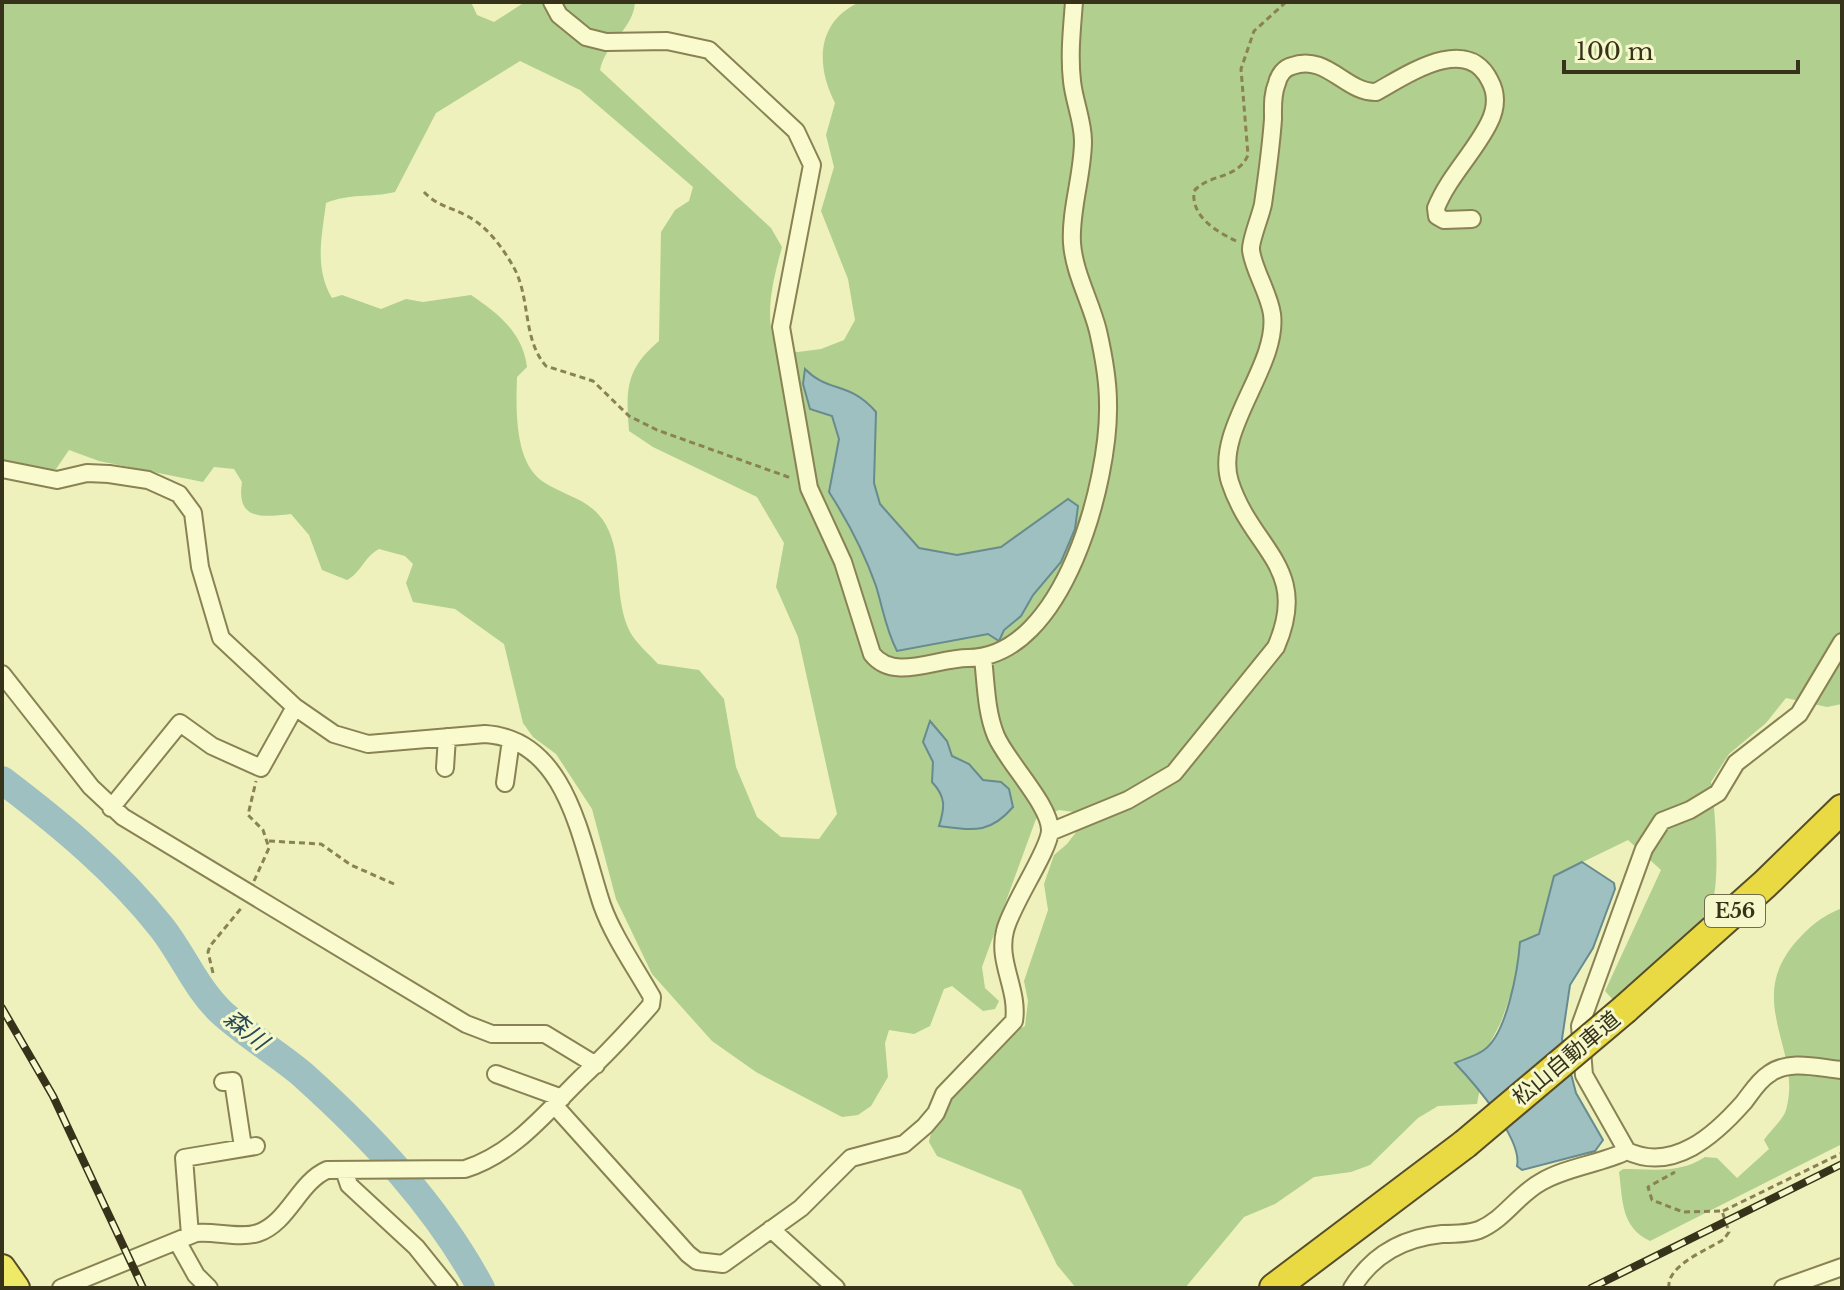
<svg xmlns="http://www.w3.org/2000/svg" width="1844" height="1290" font-family="'Libre Baskerville','Noto Sans JP',serif">
	<rect width="100%" height="100%" fill="#eef1bb"/>
	<path fill="#b1cf8e" fill-rule="evenodd" d="M2 2H471L477 15 494 22 525 2H635C634 28 605 44 600 70L771 228 782 247C773 281 763 316 777 350L798 352 821 349 844 340 855 320 848 279 821 211 834 167 826 135 835 103C815 64 817 21 860 2H1842V704L1827 707 1786 698 1766 723 1729 754 1711 782C1715 805 1721 886 1711 905 1690 943 1645 973 1614 1001L1605 991 1661 870 1628 840 1554 876 1539 935 1520 942 1517 976 1501 1022 1487 1049 1477 1104 1438 1106 1418 1118 1370 1165 1351 1172 1314 1177 1275 1204 1244 1217 1185 1288H1076L1057 1265 1021 1190 937 1156 929 1142C937 1105 991 1043 1025 1026L1028 1001 1024 981 1048 910 1044 884 1054 855 1067 844 1083 823 1081 813 1059 810 1036 819 982 967 985 988 999 1001 995 1009 983 1011 952 986 944 989 930 1026 914 1034 889 1030 885 1043 888 1077 871 1106 858 1115 842 1117 756 1072 712 1041 652 974 616 899 592 809 556 754 533 737 523 723 504 644 455 609 413 602 406 583 413 564 405 556 379 549C363 558 362 572 347 580L322 570 309 535 291 514C262 517 236 521 242 482L234 469 214 467 203 482 99 461 69 450 56 469C37 473 21 461 2 462ZM520 61 580 90 693 187 689 201 675 210 661 232 659 341C625 370 626 390 629 431L653 447 757 497 784 543 776 587 798 637 837 814 819 839 781 837 757 817 736 767 724 699 699 670 658 664C649 654 636 643 630 632 613 598 624 558 606 525 591 498 565 497 542 481 514 461 516 407 517 377L527 367C523 333 499 314 471 295L423 302 406 299 381 309 342 295 332 298C314 268 322 236 326 203 350 193 370 198 395 192L436 113Z
		M1842 908V1144L1650 1241C1621 1227 1623 1202 1619 1172L1623 1169C1652 1169 1680 1174 1705 1157L1717 1158 1737 1178 1769 1149 1764 1140C1770 1131 1783 1120 1786 1110 1803 1051 1745 1003 1794 944 1809 927 1820 917 1842 908Z"/>
	<path fill="#9fc0c1" stroke="#678b8f" stroke-width="2" d="M805 369C828 393 850 381 876 412L874 483 880 504 919 548 957 555 1001 547 1068 499 1078 506 1075 529 1061 562 1033 595 1021 616 1004 630 999 641 988 634 897 651C886 630 883 609 876 586 864 552 849 523 829 492L839 439 832 416 810 409 803 384Z
		M930 721 947 741 952 756 969 764 983 780 1001 782 1009 789 1013 807C989 835 972 830 939 826 945 807 946 797 932 782L933 762 923 742Z
		M1582 862 1614 883 1615 889 1593 948 1570 985 1562 1039 1576 1093 1603 1140 1595 1151 1522 1170 1517 1166C1523 1139 1473 1082 1455 1063 1464 1059 1476 1056 1484 1050 1507 1034 1518 969 1520 942L1539 934 1554 876Z"/>
	<g fill="none" stroke-linecap="round" stroke-linejoin="round">
		<path stroke="#9fc0c1" stroke-width="28" d="M2 780C60 824 117 871 162 928 183 955 196 988 221 1012 246 1035 277 1053 303 1075 372 1137 437 1206 481 1288"/>
		<g stroke="#898254" stroke-width="20">
			<path id="minor" d="M552 2 559 15 586 37 606 42 667 41 709 50 796 131 812 165 781 327 809 488 843 562 872 654C894 682 936 658 968 658 1064 658 1110 479 1108 403 1108 380 1103 353 1098 331 1091 302 1074 273 1072 243 1070 210 1083 174 1083 141 1083 121 1074 101 1072 81 1069 55 1072 28 1074 2
				M2 469 57 480 87 473 109 474 148 480 179 494 193 513 200 567 221 638 295 707 334 734 368 744 485 734C568 739 581 843 602 905 613 936 635 967 652 997L651 1005C629 1030 607 1054 582 1077 546 1112 515 1153 465 1169L327 1170C299 1182 288 1223 258 1233 239 1239 216 1231 196 1233L61 1288
				M1842 642 1799 714 1736 763 1718 793 1690 810 1662 821 1644 849 1580 1026 1584 1075 1627 1151C1673 1173 1715 1135 1744 1102 1751 1093 1759 1080 1769 1074 1789 1059 1819 1068 1842 1070
				M2 674 91 787 123 817 466 1024 492 1034H545L596 1065
				M445 768 447 737
				M505 783 511 740
				M111 808 180 723 212 746 261 768 295 707
				M1050 832 1128 800 1174 773 1276 647C1311 567 1252 550 1230 482 1213 430 1279 366 1272 314 1269 293 1253 269 1251 250 1250 241 1261 215 1263 204 1267 176 1271 147 1273 119 1273 107 1272 95 1277 83 1279 75 1284 68 1292 66 1326 53 1346 93 1376 92 1407 75 1467 33 1490 81 1497 94 1496 109 1489 123 1474 153 1449 176 1436 208L1437 216 1444 220 1472 219
				M496 1074 562 1098
				M223 1082 233 1081 243 1147
				M555 1106 688 1254 697 1261 723 1264 801 1208 851 1158 904 1144 925 1126 936 1113 944 1094 1014 1021C1019 990 997 962 1005 931 1011 905 1049 851 1050 831 1051 806 1007 762 996 736 986 712 986 684 983 658
				M345 1173 349 1185 416 1247 449 1288
				M771 1229 836 1288
				M190 1235 184 1158 256 1146
				M177 1241 196 1275 209 1288
				M1352 1288C1373 1254 1403 1238 1442 1234 1454 1234 1468 1234 1479 1230 1505 1219 1517 1195 1541 1182 1566 1167 1600 1164 1627 1151
				M1783 1288 1842 1267"/>
		</g>
		<g stroke="#564d29" stroke-width="30">
			<path id="trunk" d="M2 1268 16 1288"/>
		</g>
		<g stroke="#564d29" stroke-width="32">
			<path id="motorway" d="M1625 1009 1765 884 1842 809
				M1274 1288 1465 1144"/>
		</g>
		<path stroke="#898254" stroke-width="3" stroke-dasharray="6 4" stroke-linecap="butt" d="M424 192C437 206 451 207 467 216 487 226 502 247 513 266 531 297 522 339 546 366L593 381 629 416 657 430 791 478
			M1236 241C1216 231 1191 217 1194 191 1210 173 1237 180 1248 155L1241 69 1254 31 1286 2
			M269 841 321 844 351 865 394 884
			M254 881 269 848 263 830 248 815 256 781
			M213 973 208 952 210 946 243 906
			M1723 1211 1842 1153
			M1669 1288C1666 1265 1708 1250 1724 1239L1729 1232 1722 1211 1683 1212 1652 1200 1648 1187 1675 1172"/>
		<use href="#minor" stroke="#f9fbce" stroke-width="16"/>
		<use href="#trunk" stroke="#efe968" stroke-width="26"/>
		<use href="#motorway" stroke="#e9d942" stroke-width="28"/>
		<g stroke="#37321a" stroke-width="8">
			<path id="rail" d="M2 1008 53 1096 143 1288
				M1591 1288 1842 1164"/>
		</g>
		<use href="#rail" stroke="#f5f8cb" stroke-width="5" stroke-dasharray="15" stroke-linecap="butt"/>
		<g stroke="#564d29" stroke-width="32" stroke-linecap="butt">
			<path id="motorway-bridge" d="M1465 1144 1625 1009"/>
		</g>
		<use href="#motorway-bridge" stroke="#e9d942" stroke-width="28"/>
	</g>
	<g text-anchor="middle" stroke-width="6" stroke-linejoin="round" paint-order="stroke">
		<rect fill="#f5f8cb" stroke="#706d4f" stroke-width="2" x="1705" y="895" width="60" height="32" rx="6"/>
		<g font-size="20" font-weight="bold" fill="#37321a">
			<text x="1735" y="918">E56</text>
		</g>
		<g font-size="22" fill="#37321a" stroke="#f5f8cb">
			<text transform="translate(1566 1058) rotate(-40)" y="8">松山自動車道</text>
		</g>
		<g font-size="24" font-style="italic" fill="#284a58" stroke="#f5f8cb">
			<text transform="translate(246 1030) rotate(39)" y="8">森川</text>
		</g>
	</g>
	<rect width="1844" height="1290" fill="none" stroke="#37321a" stroke-width="8"/>
	<path d="M1564 60v12h234v-12" fill="none" stroke="#37321a" stroke-width="4"/>
	<text x="1576" y="60" font-size="24" fill="#37321a" stroke="#f5f8cb" stroke-width="6" paint-order="stroke">100 m</text>
</svg>
